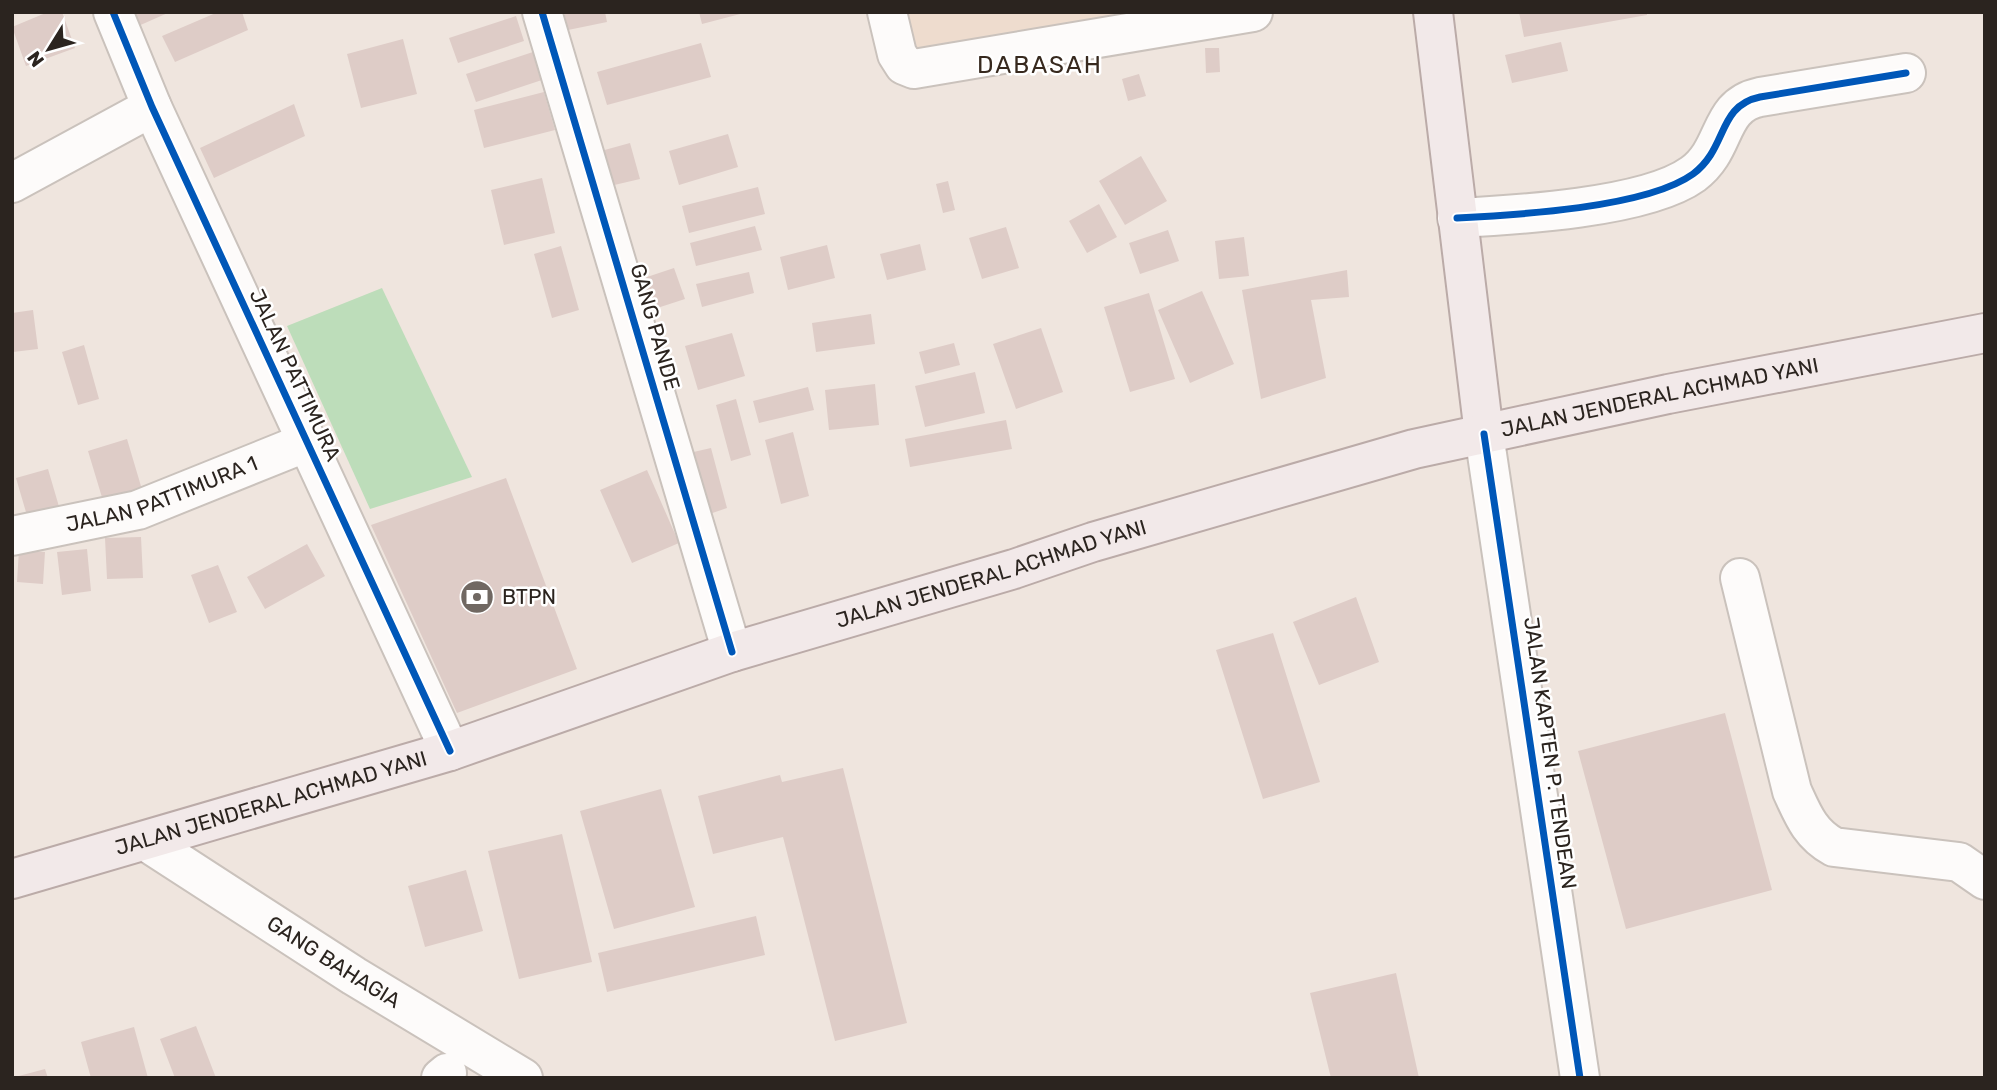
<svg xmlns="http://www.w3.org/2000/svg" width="1997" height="1090" font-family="Rubik,sans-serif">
	<rect width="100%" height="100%" fill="#efe5de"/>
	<path fill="#eedcce" d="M905 12H1150L915 56Z"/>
	<path fill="#bdddba" d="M382 288 472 477 370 509 287 326Z"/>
	<path fill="#deccc7" d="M48 12H62L75 48 26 66 12 27Z
		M130 12H170L136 27Z
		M218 12H242L248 30 175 62 162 36Z
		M564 12H605L607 22 568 30Z
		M699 12H744V13L702 24Z
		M1519 12H1647V15L1524 37Z
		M516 16 524 41 458 63 449 38Z
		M403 39 417 94 361 108 347 54Z
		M1561 42 1568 71 1512 83 1505 55Z
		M701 43 711 77 607 105 597 72Z
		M545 48 554 76 476 102 466 74Z
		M1205 48H1219L1220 72 1206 73Z
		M1139 74 1146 96 1128 101 1122 79Z
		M544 92 555 130 484 148 474 110Z
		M294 104 305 136 214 178 200 148Z
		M728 134 738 167 679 185 669 151Z
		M630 143 640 179 610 186 601 151Z
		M1141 156 1167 201 1125 225 1099 181Z
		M542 178 555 233 504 245 491 190Z
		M948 181 955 210 943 213 936 184Z
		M758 187 765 214 689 233 682 206Z
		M1099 204 1117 237 1087 253 1069 221Z
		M755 226 762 250 696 266 690 243Z
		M1006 227 1019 268 982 279 969 238Z
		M1168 230 1179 261 1140 274 1129 243Z
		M1244 237 1249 276 1219 279 1215 241Z
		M920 244 926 270 887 280 880 254Z
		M827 245 835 278 788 290 780 257Z
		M561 246 579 310 552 318 534 254Z
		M674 268 685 299 648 311 638 280Z
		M1347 270 1349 297 1311 300 1326 378 1261 399 1242 290Z
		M749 272 754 293 702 307 696 284Z
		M1202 291 1234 364 1190 383 1158 310Z
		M1149 293 1175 379 1130 392 1104 307Z
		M33 310 38 349 13 352 12 313Z
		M871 314 875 344 816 352 812 323Z
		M1041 328 1063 392 1016 409 993 344Z
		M732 333 745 376 698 390 685 346Z
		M954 343 960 365 925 374 919 352Z
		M84 345 99 399 78 405 62 352Z
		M975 372 985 413 925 427 915 386Z
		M875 384 879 425 829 430 825 390Z
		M808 387 814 410 759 423 753 401Z
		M736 399 751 455 731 461 716 405Z
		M1006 420 1012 449 910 467 905 439Z
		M793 432 809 496 781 504 765 440Z
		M127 439 143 493 104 504 88 451Z
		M711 448 727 508 695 519 676 456Z
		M48 469 60 510 28 519 16 478Z
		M647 470 679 543 632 563 600 490Z
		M506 478 577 669 457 713 371 525Z
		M141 537 143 578 107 579 105 538Z
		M307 544 325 576 265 609 247 577Z
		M87 549 91 591 62 595 57 552Z
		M19 550 45 552 43 584 17 582Z
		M218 565 237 612 209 623 191 575Z
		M1356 597 1379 662 1319 685 1293 622Z
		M1273 633 1320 782 1263 799 1216 650Z
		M1725 713 1772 890 1626 929 1578 751Z
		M843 768 907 1023 835 1041 783 837 713 854 698 796 780 775 782 782Z
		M661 789 695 907 614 929 580 811Z
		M562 834 592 962 519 979 488 851Z
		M466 870 483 931 425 947 408 886Z
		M756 916 765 955 607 992 598 953Z
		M1396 973 1419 1078H1331L1310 993Z
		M196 1026 216 1078H175L160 1039Z
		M134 1027 148 1078H91L81 1042Z
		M45 1069 48 1078H15V1077Z"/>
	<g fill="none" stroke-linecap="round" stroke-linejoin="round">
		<g stroke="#cac2bc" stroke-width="42">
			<g id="minor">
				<path d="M113 12 152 107 450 751"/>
				<path d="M542 12 732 652"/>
				<path d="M887 12 897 54 904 65 914 69 1253 12"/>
				<path d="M12 183 152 107"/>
				<path d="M1457 218C1515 215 1646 208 1693 174 1728 148 1717 106 1760 97L1906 73"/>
				<path d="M1484 434 1580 1078"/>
				<path id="s1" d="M12 536 138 510 307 442"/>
				<path d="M1740 578 1792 791C1803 815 1810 834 1834 847L1959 862 1985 880"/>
				<path id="s2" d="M147 842 354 976 523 1078"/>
				<path d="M441 1078 447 1073"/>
			</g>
		</g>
		<g stroke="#bbaba8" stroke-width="42">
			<g id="major">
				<path d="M1433 12 1484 434"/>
				<path id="s3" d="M12 879 450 751 732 652 1014 569 1093 542 1414 449 1668 394 1985 333"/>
			</g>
		</g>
		<use href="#minor" stroke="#fdfbfa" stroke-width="38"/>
		<use href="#major" stroke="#f2e9e9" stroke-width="38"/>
		<g stroke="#fff" stroke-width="11">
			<path id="cycleway" d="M113 12 152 107 450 751
				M542 12 732 652
				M1457 218C1515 215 1646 208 1693 174 1728 148 1717 106 1760 97L1906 73
				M1484 434 1580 1078"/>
		</g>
		<use href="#cycleway" stroke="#0057b8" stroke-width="7"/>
	</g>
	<defs>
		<g id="bank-disc" transform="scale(1.75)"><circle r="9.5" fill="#706862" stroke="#fff"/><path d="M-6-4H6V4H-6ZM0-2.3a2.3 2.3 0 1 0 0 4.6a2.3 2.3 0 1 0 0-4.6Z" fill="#fff"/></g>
	</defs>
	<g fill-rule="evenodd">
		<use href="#bank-disc" x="477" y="597"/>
	</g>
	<g text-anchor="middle" stroke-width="5" stroke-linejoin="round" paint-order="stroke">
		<g font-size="21" fill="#2b241f" stroke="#fff">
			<text transform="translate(655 327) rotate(74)" y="7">GANG PANDE</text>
			<text transform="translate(295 375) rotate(65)" y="7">JALAN PATTIMURA</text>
			<text dy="7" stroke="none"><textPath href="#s3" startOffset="1718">JALAN JENDERAL ACHMAD YANI</textPath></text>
			<text dy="7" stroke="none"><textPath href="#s1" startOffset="156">JALAN PATTIMURA 1</textPath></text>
			<text dy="7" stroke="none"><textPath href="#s3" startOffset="1026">JALAN JENDERAL ACHMAD YANI</textPath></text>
			<text transform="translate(1550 753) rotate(82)" y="7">JALAN KAPTEN P. TENDEAN</text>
			<text dy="7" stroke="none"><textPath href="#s3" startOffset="270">JALAN JENDERAL ACHMAD YANI</textPath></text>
			<text dy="7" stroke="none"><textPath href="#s2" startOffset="222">GANG BAHAGIA</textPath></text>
		</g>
		<g font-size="21" fill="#2b241f" stroke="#fff" text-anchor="start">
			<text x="502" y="604">BTPN</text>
		</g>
		<g font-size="24" letter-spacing="2" fill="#37291e" stroke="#fff">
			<text x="1040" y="73">DABASAH</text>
		</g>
	</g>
	<rect width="1997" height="1090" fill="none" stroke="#2b241f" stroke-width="28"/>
	<g transform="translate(49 49) rotate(233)" stroke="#ffffff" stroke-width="5" paint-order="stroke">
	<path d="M0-5L12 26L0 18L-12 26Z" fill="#2b241f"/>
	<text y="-10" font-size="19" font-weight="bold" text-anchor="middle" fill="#2b241f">N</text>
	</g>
</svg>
